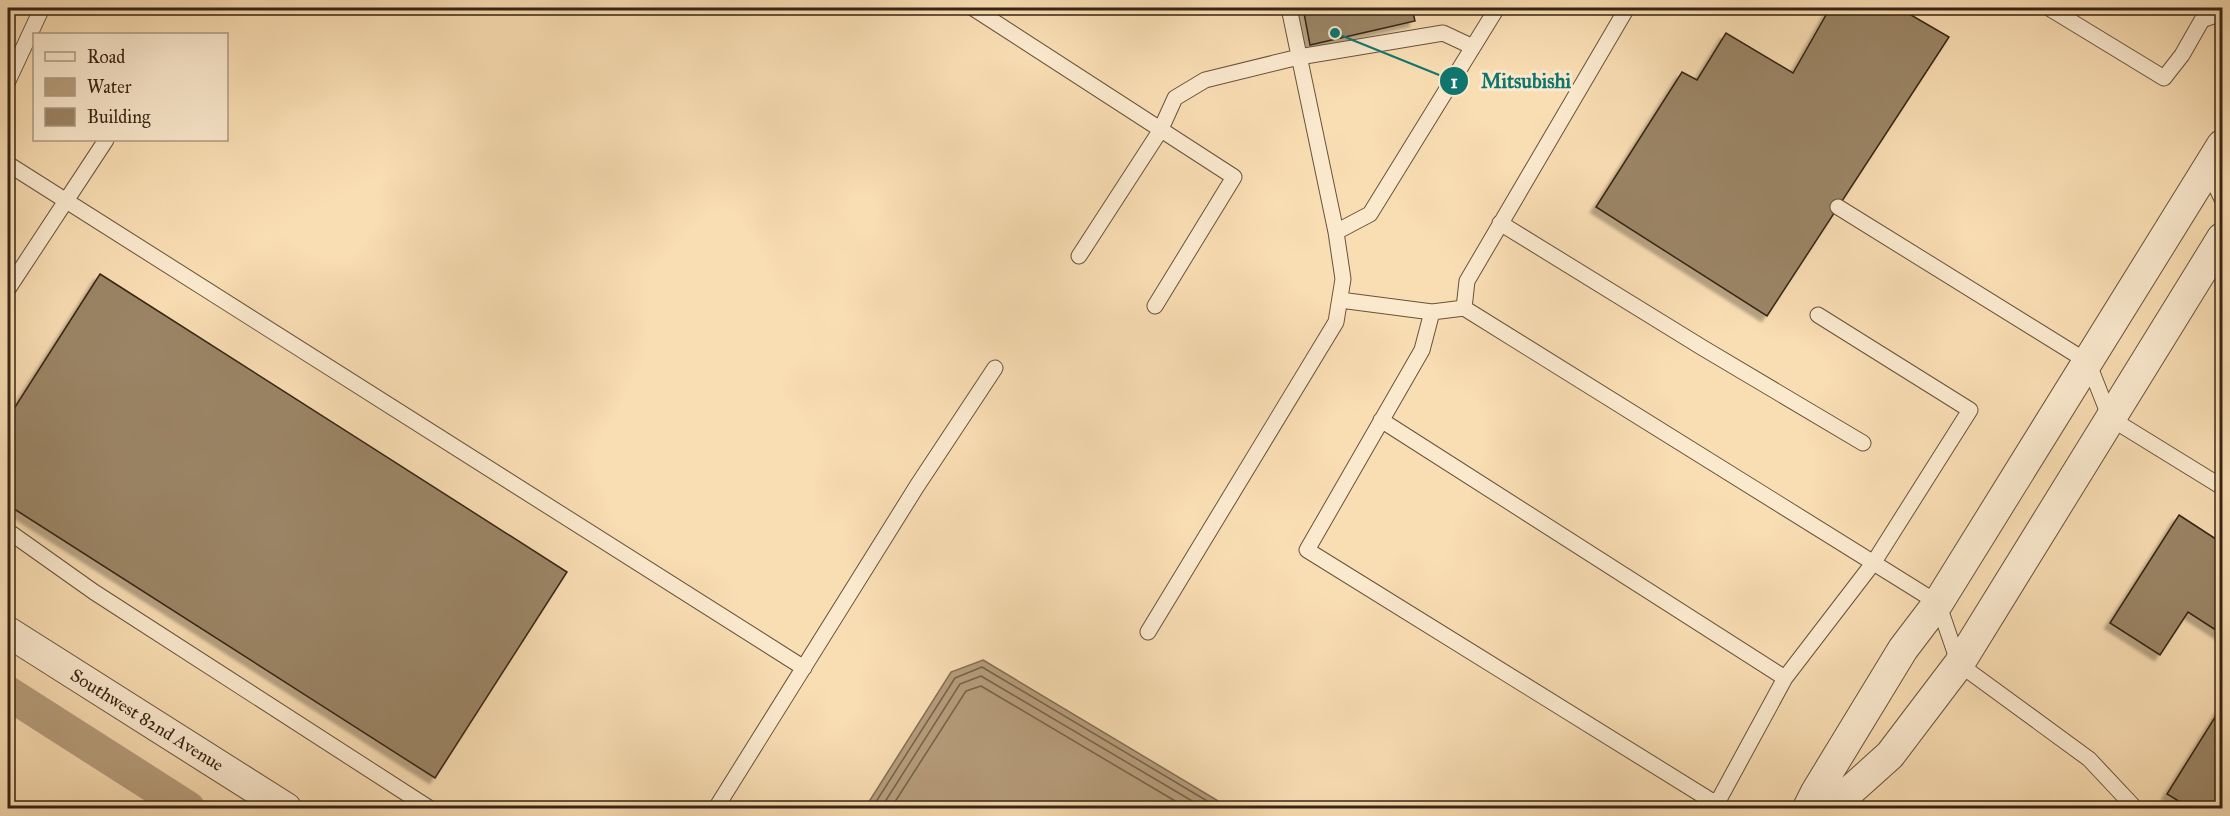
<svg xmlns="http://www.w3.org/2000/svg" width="2230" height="816" font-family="'IM FELL Great Primer',serif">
	<defs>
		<filter id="shadow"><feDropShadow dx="-5.5" dy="5.5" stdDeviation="1.5" flood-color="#0004"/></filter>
	</defs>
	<rect width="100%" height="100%" fill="#f9ddb3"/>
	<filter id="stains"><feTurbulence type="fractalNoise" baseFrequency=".00333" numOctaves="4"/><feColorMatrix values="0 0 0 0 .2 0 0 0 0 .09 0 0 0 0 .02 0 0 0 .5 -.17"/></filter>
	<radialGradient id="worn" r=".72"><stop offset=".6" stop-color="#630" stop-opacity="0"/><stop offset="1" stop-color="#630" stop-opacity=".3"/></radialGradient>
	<path fill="#b79e7d" stroke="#836e53" stroke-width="1.5" d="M983 660 1230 808H865L951 672Z"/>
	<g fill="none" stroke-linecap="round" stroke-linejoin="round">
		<path stroke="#766248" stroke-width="1.5" d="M872 808 955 678 982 667 1219 808
			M881 808 960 684 981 676 1204 808
			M891 808 966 691 981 686 1187 808"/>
		<path stroke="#b79e7d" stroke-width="34" d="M8 693 188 808"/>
	</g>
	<path fill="#9b8566" stroke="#362513" stroke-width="1.5" filter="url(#shadow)" d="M1303 8H1412L1415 21 1310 45Z
		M1830 8H1899L1949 37 1767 316 1596 207 1682 72 1697 80 1726 33 1793 73Z
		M100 274 567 572 435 778 8 505V418Z
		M2179 515 2222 543V634L2188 612 2160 655 2110 623Z
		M2222 706V808H2190L2167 794Z"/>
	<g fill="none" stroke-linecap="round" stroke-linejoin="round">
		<g stroke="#67533b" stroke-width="17">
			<path id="service" d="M973 8 1234 177 1155 306
				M2049 8 2164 78 2182 55 2202 20 2222 13
				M8 81 42 8
				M8 164 804 668
				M2207 169 2222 199
				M1838 207 2088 362 2110 418 2222 487
				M1500 223 1703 348 1863 443
				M1336 232 1370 214 1497 8
				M1079 256 1160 131 1175 98 1205 80 1299 57 1443 33 1473 47
				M8 289 106 140
				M1340 300 1432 312 1422 350 1307 550 1723 808
				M1464 308 1467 281 1627 8
				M1432 312 1464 308 1938 603 1959 664 2089 759 2135 808
				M1381 420 1785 678 1716 805
				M8 531 94 592 429 808
				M1148 632 1336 322 1343 279 1336 232 1289 8
				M1785 678 1874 562 1970 410 1818 315
				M716 808 917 486 995 368"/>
		</g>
		<g stroke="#67533b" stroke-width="32">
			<path id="minor" d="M8 632 286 808
				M1808 808 1816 792 1903 649 1938 603 2222 145
				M1831 808 1890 755 1959 664 2222 238"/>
		</g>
		<use href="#service" stroke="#fbe9ce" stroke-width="15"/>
		<use href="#minor" stroke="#fbe9ce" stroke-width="30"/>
	</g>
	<g text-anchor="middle" stroke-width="6" stroke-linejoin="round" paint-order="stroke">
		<g font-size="18" fill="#362513" stroke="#fbe9ce">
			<text transform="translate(147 720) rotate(32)" y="6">Southwest 82nd Avenue</text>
		</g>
	</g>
	<path fill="none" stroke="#0f766e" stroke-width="2" d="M1335 33L1454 81"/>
	<g fill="#0f766e" stroke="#fbe9ce" stroke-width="2">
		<circle cx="1335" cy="33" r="6"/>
		<circle cx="1454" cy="81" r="15"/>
	</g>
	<g font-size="18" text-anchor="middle" font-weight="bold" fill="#fff">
		<text x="1454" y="88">1</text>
	</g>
	<g font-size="20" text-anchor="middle" font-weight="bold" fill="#0f766e" stroke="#fbe9ce" stroke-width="6" stroke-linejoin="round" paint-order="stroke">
		<text x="1526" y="88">Mitsubishi</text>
	</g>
	<rect width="2230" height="816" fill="none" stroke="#f9ddb3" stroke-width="30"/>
	<rect x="9" y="9" width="2212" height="798" fill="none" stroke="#362513" stroke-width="3"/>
	<rect x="15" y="15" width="2200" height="786" fill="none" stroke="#362513" stroke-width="1.5"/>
	<rect x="33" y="33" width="195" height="108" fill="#fbe9ce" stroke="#ac9b83" stroke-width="1.5"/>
	<rect x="45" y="52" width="30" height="9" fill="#fbe9ce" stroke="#ac9b83" stroke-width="1.5"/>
	<text x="87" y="63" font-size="18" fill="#362513">Road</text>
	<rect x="45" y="78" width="30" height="18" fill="#b79e7d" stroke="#ac9b83" stroke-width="1.5"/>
	<text x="87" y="93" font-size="18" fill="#362513">Water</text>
	<rect x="45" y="108" width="30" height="18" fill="#9b8566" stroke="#ac9b83" stroke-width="1.5"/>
	<text x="87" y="123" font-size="18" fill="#362513">Building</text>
	<rect width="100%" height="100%" filter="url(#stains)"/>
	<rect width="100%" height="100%" fill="url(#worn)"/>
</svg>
